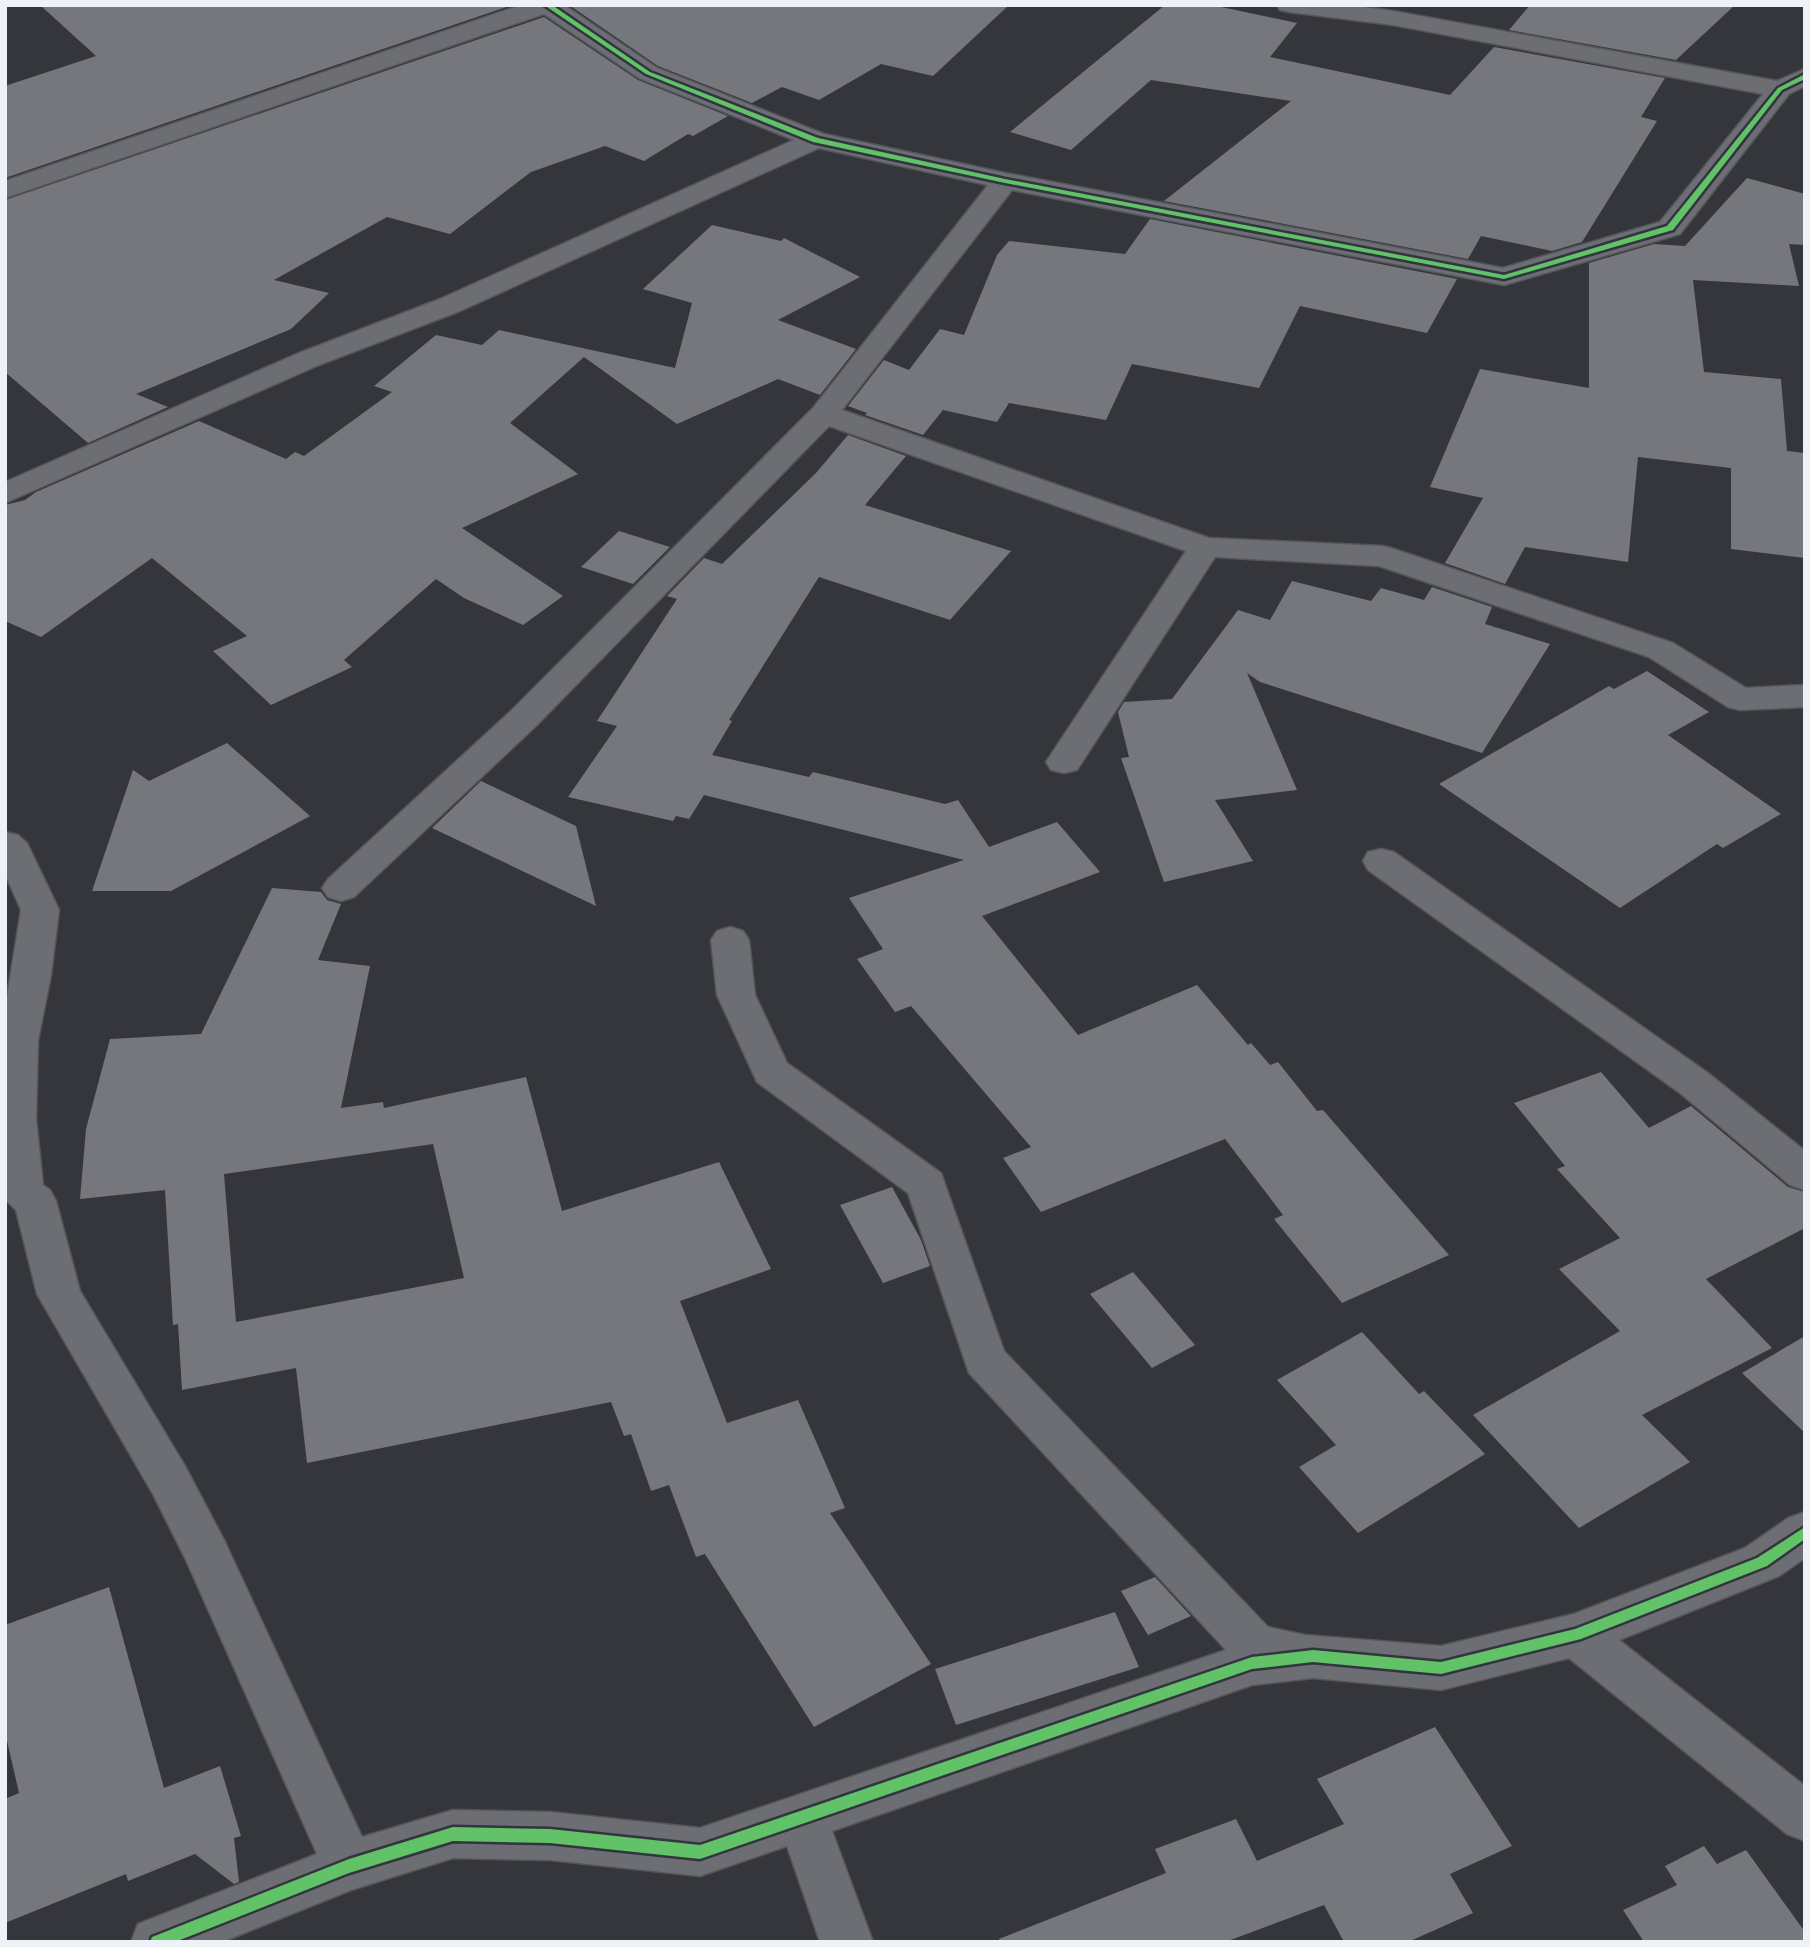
<svg xmlns="http://www.w3.org/2000/svg" width="1810" height="1947" font-family="Helvetica,sans-serif">
	<rect width="100%" height="100%" fill="#35363c"/>
	<path fill="#76777c" fill-rule="evenodd" d="M40 5H512L5 178V86L96 56Z
		M569 5H1009L933 76 881 64 819 100 782 87 752 103 658 66Z
		M1165 5H1212L1297 23 1270 57 1450 95 1494 47 1665 78 1641 117 1657 121 1582 242 1552 251 1481 236 1468 259 1164 201 1291 101 1151 80 1071 150 1010 132Z
		M1530 5H1735L1676 60 1509 30Z
		M544 17 638 80 728 116 693 136 688 134 644 161 605 146 531 172 450 234 387 217 274 280 329 293 291 329 136 394 168 407 88 443 5 372V200Z
		M1747 178 1805 194V245L1789 244 1799 286 1693 280 1704 372 1781 379 1787 451 1805 453V558L1731 549V468L1638 457 1628 562 1525 547 1505 584 1445 563 1483 498 1430 487 1480 369 1589 388V263L1654 244 1685 246Z
		M1150 219 1457 279 1427 333 1300 306 1259 388 1132 364 1106 420 1009 403 997 422 943 410 923 435 865 415 867 413 848 406 884 360 909 370 940 329 964 335 997 255 1009 241 1125 254Z
		M712 225 781 241 784 238 860 277 778 320 856 349 820 395 778 379 677 424 584 357 510 423 578 474 462 528 563 596 523 625 464 598 436 579 344 660 352 667 271 705 213 651 247 636 152 558 41 637 5 621V505L25 500 36 492 199 421 286 459 295 452 304 456 392 392 374 386 436 335 482 345 499 330 675 368 692 303 643 289Z
		M848 435 906 456 865 505 1011 551 950 620 819 577 729 720 732 721 712 755 809 777 813 772 945 804 958 800 989 847 1057 822 1100 872 982 916 1078 1035 1197 985 1248 1045 1251 1043 1270 1065 1278 1062 1317 1111 1323 1110 1449 1255 1342 1303 1274 1219 1283 1215 1225 1139 1041 1212 1003 1158 1031 1147 911 1006 895 1012 857 959 883 949 849 898 964 860 704 795 689 819 676 816 673 821 568 797 617 726 597 721 677 599 667 596 704 558 722 564 816 473Z
		M619 531 670 547 633 584 581 567Z
		M1292 581 1371 601 1381 588 1424 600 1432 587 1492 607 1485 624 1550 644 1482 753 1260 682 1247 673 1297 790 1215 800 1253 861 1164 882 1121 758 1129 757 1118 712 1124 702 1172 699 1238 610 1270 620Z
		M1647 671 1709 712 1668 735 1781 814 1723 848 1717 844 1620 908 1439 784 1609 686 1614 689Z
		M227 743 310 816 171 891H92L133 770 149 781Z
		M481 781 576 826 596 906 432 828Z
		M272 888 321 892 327 900 341 904 318 960 370 966 341 1108 383 1102 384 1108 526 1077 562 1211 719 1162 771 1269 680 1301 727 1423 798 1400 845 1508 830 1513 931 1664 814 1727 705 1554 696 1557 669 1485 651 1491 631 1434 624 1436 611 1402 307 1463 296 1368 182 1390 178 1324 173 1325 165 1190 80 1199 86 1129 110 1039 201 1034ZM433 1144 464 1278 236 1322 224 1174Z
		M1601 1072 1649 1128 1691 1106 1788 1187 1805 1192V1228L1706 1279 1772 1348 1642 1415 1690 1462 1579 1528 1473 1415 1620 1331 1559 1269 1620 1238 1557 1169 1565 1166 1514 1103Z
		M892 1187 921 1240 930 1266 883 1283 840 1205Z
		M1133 1272 1195 1345 1152 1368 1090 1294Z
		M1362 1332 1419 1394 1424 1391 1485 1454 1358 1533 1299 1467 1336 1445 1277 1380Z
		M1805 1336V1433L1742 1373Z
		M1155 1577 1191 1616 1148 1635 1121 1591Z
		M109 1587 164 1788 220 1766 241 1836 234 1838 239 1882 234 1884 195 1854 128 1881 126 1874 5 1923V1799L19 1793 5 1732V1625Z
		M1115 1612 1139 1667 956 1725 935 1669Z
		M1435 1727 1512 1846 1450 1874 1473 1913 1408 1942H1344L1324 1905 1225 1942H999V1939L1166 1873 1155 1849 1236 1819 1257 1861 1344 1824 1317 1779Z
		M1704 1846 1717 1864 1746 1850 1805 1932V1942H1644L1623 1910 1677 1885 1665 1866Z"/>
	<g fill="none" stroke-linecap="round" stroke-linejoin="round">
		<g stroke="#54555a" stroke-width="3">
			<path id="minor" d="M521 5H564L657 68 824 134 1005 173 1503 268 1660 222 1763 94 1393 25 1289 12 1280 10 1277 5H1349L1393 11 1777 81 1805 69V86L1789 94 1680 234 1504 285 1012 190 842 410 1209 538 1383 546 1394 549 1673 643 1746 688 1805 685V707L1740 710 1728 707 1649 657 1379 566 1215 557 1077 770 1064 773 1051 770 1046 762 1186 551 829 426 537 725 354 897 341 901 328 897 322 888 328 879 513 709 813 408 988 185 819 148 460 311 319 365 5 503V482L299 353 440 299 794 140 639 78 544 14 5 198V181Z
				M5 832 18 835 27 843 59 910 51 975 38 1040 36 1119 43 1185 50 1190 56 1201 80 1291 185 1466 224 1540 362 1837 453 1810 550 1812 700 1828 1226 1650 969 1373 908 1193 757 1082 717 995 711 940 717 931 730 927 743 931 749 940 755 995 787 1063 941 1173 1004 1351 1268 1627 1305 1635 1441 1646 1574 1614 1745 1548 1788 1518 1805 1512V1558L1779 1576 1619 1640 1805 1786V1841L1787 1834 1569 1658 1441 1690 1313 1678 1252 1685 832 1831 873 1942H820L787 1846 700 1876 550 1860 453 1858 351 1890 222 1942H131L138 1924 317 1854 186 1560 153 1494 37 1294 16 1210 5 1199V1009L21 910 5 874Z
				M1381 849 1394 852 1708 1073 1805 1151V1190L1790 1185 1680 1093 1368 870 1363 861 1368 852Z"/>
		</g>
		<use href="#minor" fill="#6d6e73" fill-rule="evenodd"/>
		<g stroke="#32343f" stroke-width="5">
			<path id="cycleway" d="M544 5H552L650 72 818 138 1005 179 1504 275 1667 226 1778 88 1805 74V79L1782 90 1673 230 1504 279 1005 183 813 142 646 74Z
				M1805 1527V1539L1767 1566 1581 1639 1441 1674 1313 1662 1252 1669 700 1859 550 1843 453 1841 349 1873 175 1942H150L152 1937 349 1859 453 1827 550 1829 700 1845 1252 1657 1313 1650 1441 1662 1575 1629 1757 1558Z"/>
		</g>
		<use href="#cycleway" fill="#61c268" fill-rule="evenodd"/>
	</g>
	<rect width="1810" height="1947" fill="none" stroke="#eff1f8" stroke-width="14"/>
</svg>
